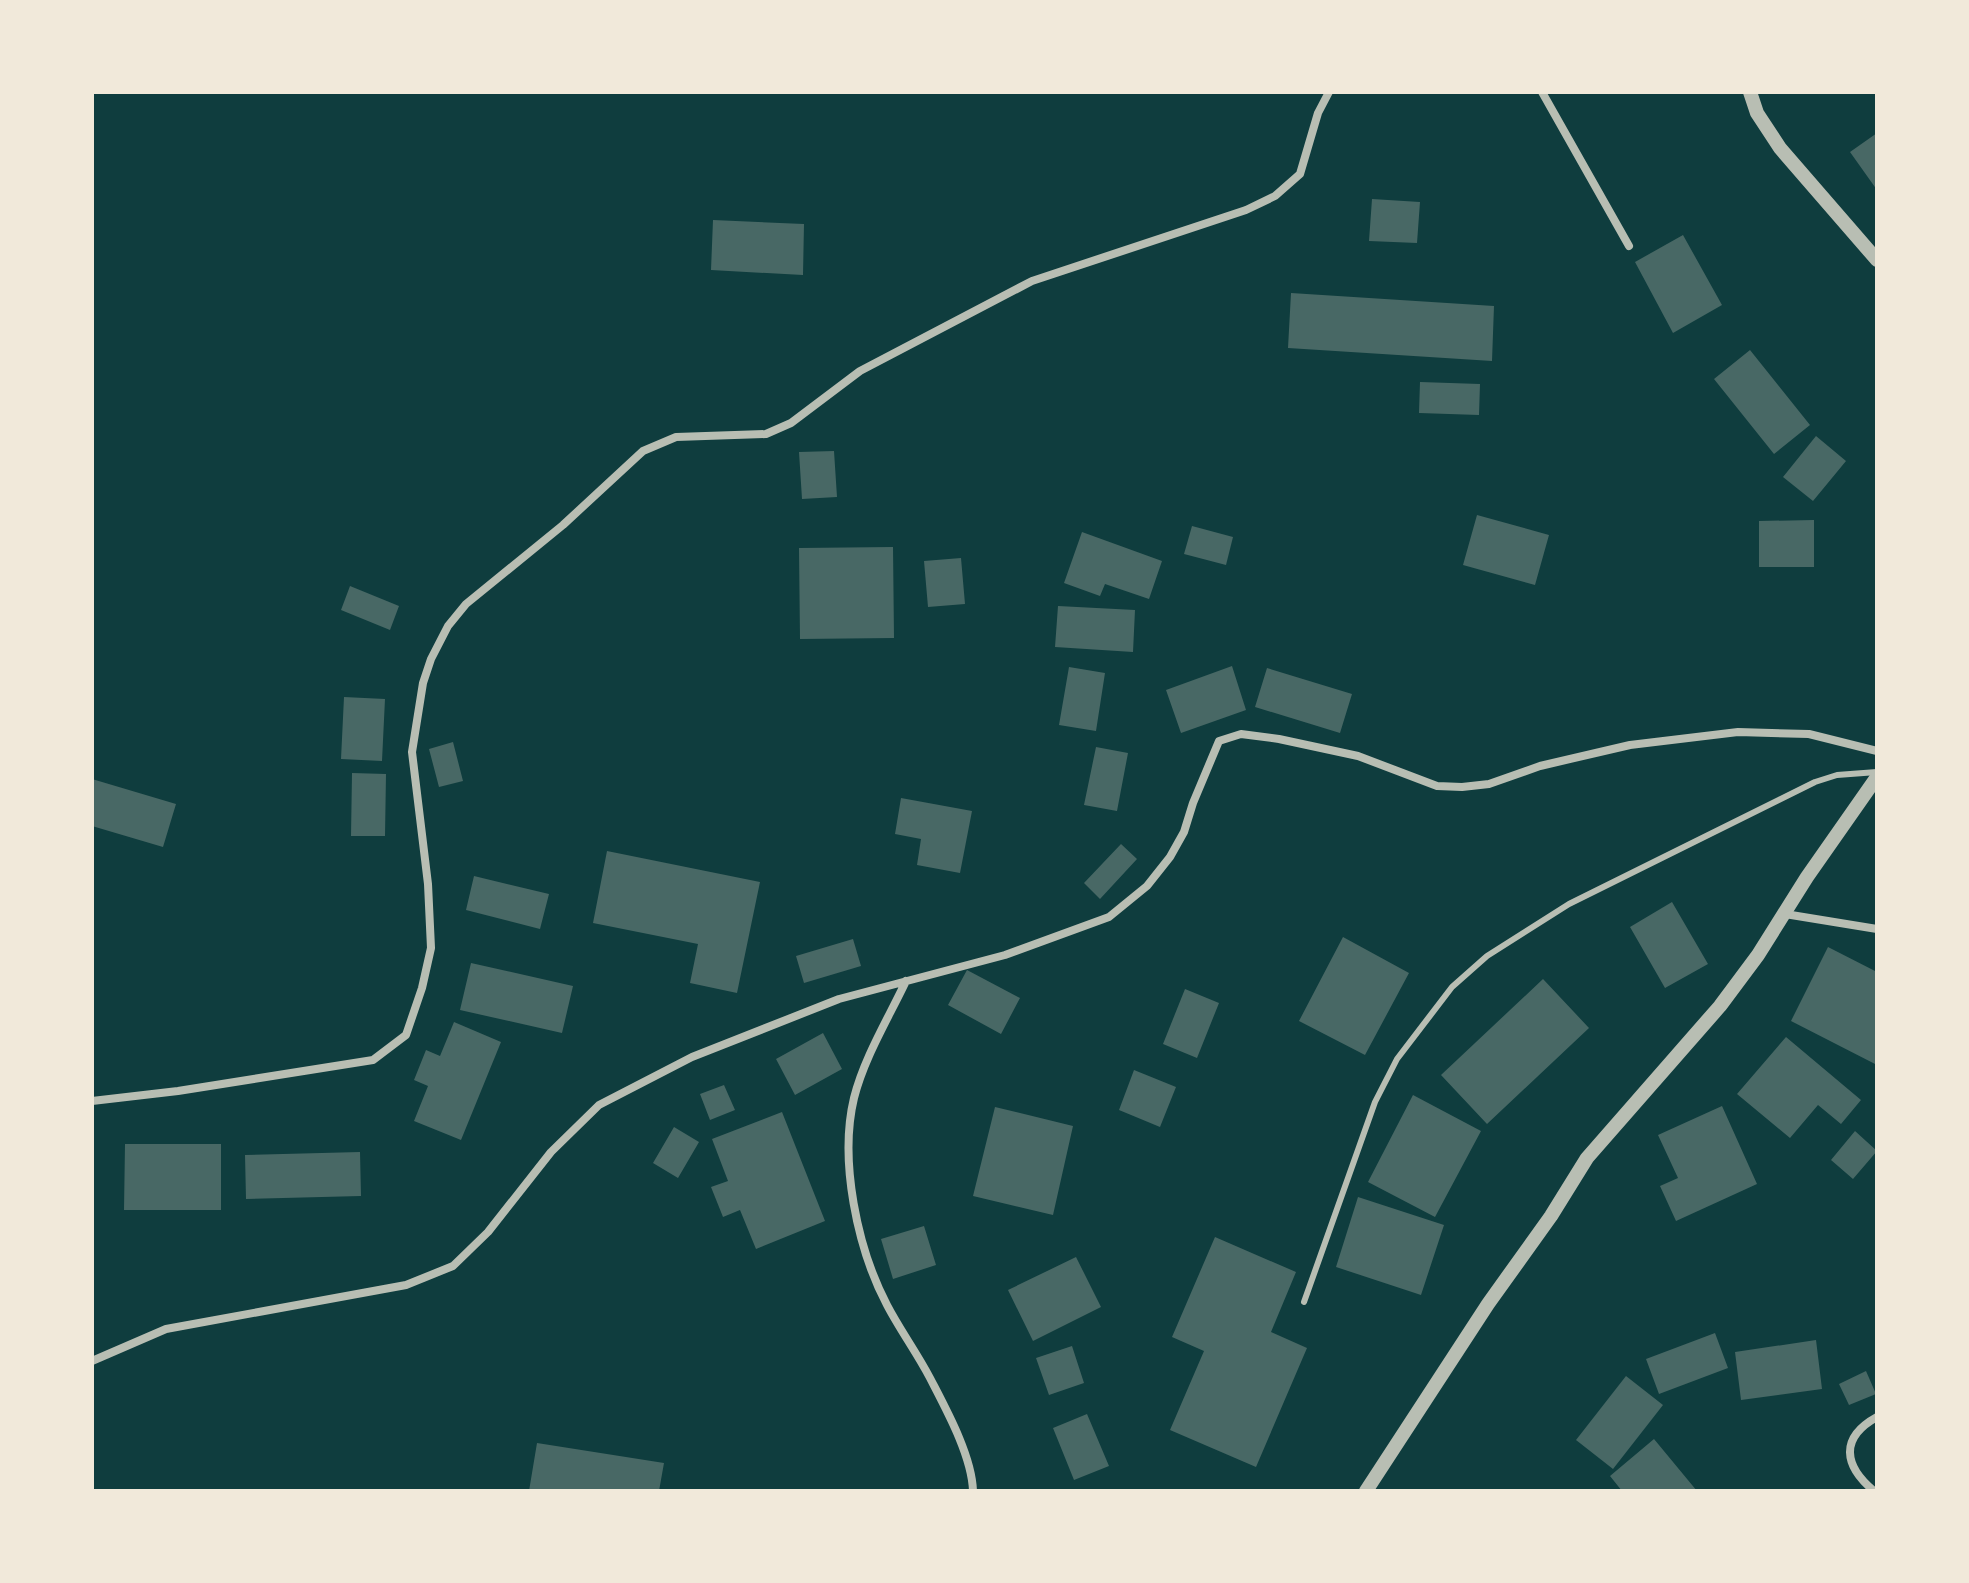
<svg xmlns="http://www.w3.org/2000/svg" width="1969" height="1583" font-family="Manrope,sans-serif">
	<rect width="100%" height="100%" fill="#0f3d3e"/>
	<path fill="#486865" d="M1877 133V190L1850 152Z
		M1372 199 1420 202 1417 243 1369 241Z
		M713 220 804 224 803 275 711 270Z
		M1683 235 1722 305 1673 333 1635 262Z
		M1291 293 1494 306 1492 361 1288 348Z
		M1750 350 1810 425 1774 454 1714 379Z
		M1420 382 1480 384 1479 415 1419 413Z
		M1816 436 1846 461 1813 501 1783 477Z
		M834 451 837 497 802 499 799 452Z
		M1477 515 1549 535 1535 585 1463 565Z
		M1814 520V567H1759V521Z
		M1192 526 1233 537 1226 565 1184 554Z
		M1082 532 1162 561 1149 599 1105 584 1100 596 1064 583Z
		M893 547 894 638 800 639 799 548Z
		M961 558 965 604 928 607 924 561Z
		M350 586 399 606 390 630 341 610Z
		M1058 606 1135 610 1133 652 1055 647Z
		M1232 666 1246 710 1181 733 1166 690Z
		M1069 667 1105 673 1096 731 1059 725Z
		M1267 668 1352 694 1340 733 1255 707Z
		M344 697 385 699 382 761 341 759Z
		M453 742 463 781 439 787 429 749Z
		M1096 747 1128 753 1117 811 1084 805Z
		M352 773 386 774 385 836H351Z
		M92 779 176 804 163 847 92 826Z
		M901 798 972 811 960 873 917 865 921 839 895 834Z
		M1121 844 1137 859 1100 899 1084 883Z
		M607 851 760 882 737 993 690 983 698 944 593 923Z
		M474 876 549 894 540 929 466 910Z
		M1672 902 1708 964 1665 988 1630 927Z
		M1343 937 1409 973 1365 1055 1299 1021Z
		M853 939 861 966 804 983 796 956Z
		M1828 947 1877 972V1065L1791 1021Z
		M471 963 573 986 562 1033 460 1010Z
		M967 970 1020 998 1001 1034 948 1005Z
		M1543 979 1589 1028 1487 1124 1441 1075Z
		M1185 989 1219 1003 1197 1058 1163 1044Z
		M454 1022 501 1042 461 1140 414 1121 428 1086 414 1080 426 1050 440 1056Z
		M823 1033 842 1069 795 1095 776 1059Z
		M1786 1037 1861 1100 1841 1124 1818 1105 1790 1138 1737 1094Z
		M1134 1070 1176 1087 1160 1127 1119 1110Z
		M724 1085 735 1110 710 1120 700 1094Z
		M1413 1095 1481 1131 1435 1217 1368 1182Z
		M1722 1106 1757 1184 1676 1221 1660 1186 1678 1178 1658 1135Z
		M995 1107 1073 1126 1053 1215 973 1196Z
		M782 1112 825 1221 756 1249 740 1210 723 1217 711 1187 728 1181 712 1139Z
		M674 1127 699 1142 678 1178 653 1163Z
		M1855 1131 1877 1151 1853 1179 1831 1160Z
		M125 1144H221V1210H124Z
		M360 1152 361 1196 246 1199 245 1155Z
		M1358 1197 1444 1225 1421 1295 1336 1267Z
		M924 1226 936 1265 893 1279 881 1239Z
		M1215 1237 1296 1272 1271 1332 1307 1348 1256 1467 1170 1430 1204 1351 1172 1337Z
		M1076 1257 1101 1307 1033 1341 1008 1290Z
		M1715 1333 1728 1368 1659 1394 1646 1359Z
		M1816 1340 1822 1389 1741 1400 1735 1352Z
		M1072 1346 1084 1383 1049 1395 1036 1358Z
		M1866 1371 1876 1394 1849 1405 1839 1384Z
		M1626 1376 1663 1405 1613 1469 1576 1440Z
		M1087 1414 1109 1466 1074 1480 1053 1428Z
		M1654 1439 1697 1491H1622L1610 1476Z
		M537 1443 664 1463 659 1491H529Z"/>
	<g fill="none" stroke-linecap="round" stroke-linejoin="round">
		<path stroke="#b8beb3" stroke-width="6" d="M1304 1302 1375 1102 1397 1059 1452 987 1487 956 1569 904 1815 782 1837 775 1877 772"/>
		<path stroke="#b8beb3" stroke-width="8" d="M1542 92 1629 246
			M1785 914 1877 929
			M906 981C888 1019 864 1058 854 1098 839 1160 857 1248 887 1305 900 1330 917 1353 930 1378 946 1409 972 1456 973 1491
			M92 1101 178 1091 373 1060 406 1035 422 988 431 948 428 884 412 752 423 683 431 659 448 626 466 604 563 525 643 451 676 437 766 434 791 423 860 371 1032 281 1246 210 1275 196 1300 174 1318 113 1329 92
			M92 1361 166 1329 406 1285 453 1266 488 1232 551 1152 599 1105 692 1057 839 999 1005 955 1109 917 1147 886 1170 857 1184 832 1193 803 1219 741 1241 734 1279 739 1358 756 1437 786 1462 787 1489 784 1540 766 1630 745 1738 732 1809 734 1877 751
			M1874 1491C1844 1466 1839 1438 1877 1417"/>
		<path stroke="#b8beb3" stroke-width="14" d="M1750 92 1757 113 1780 148 1877 260
			M1366 1491 1488 1304 1551 1216 1587 1158 1720 1006 1758 955 1807 877 1877 777"/>
	</g>
	<rect width="1969" height="1583" fill="none" stroke="#f1e9da" stroke-width="188"/>
</svg>
